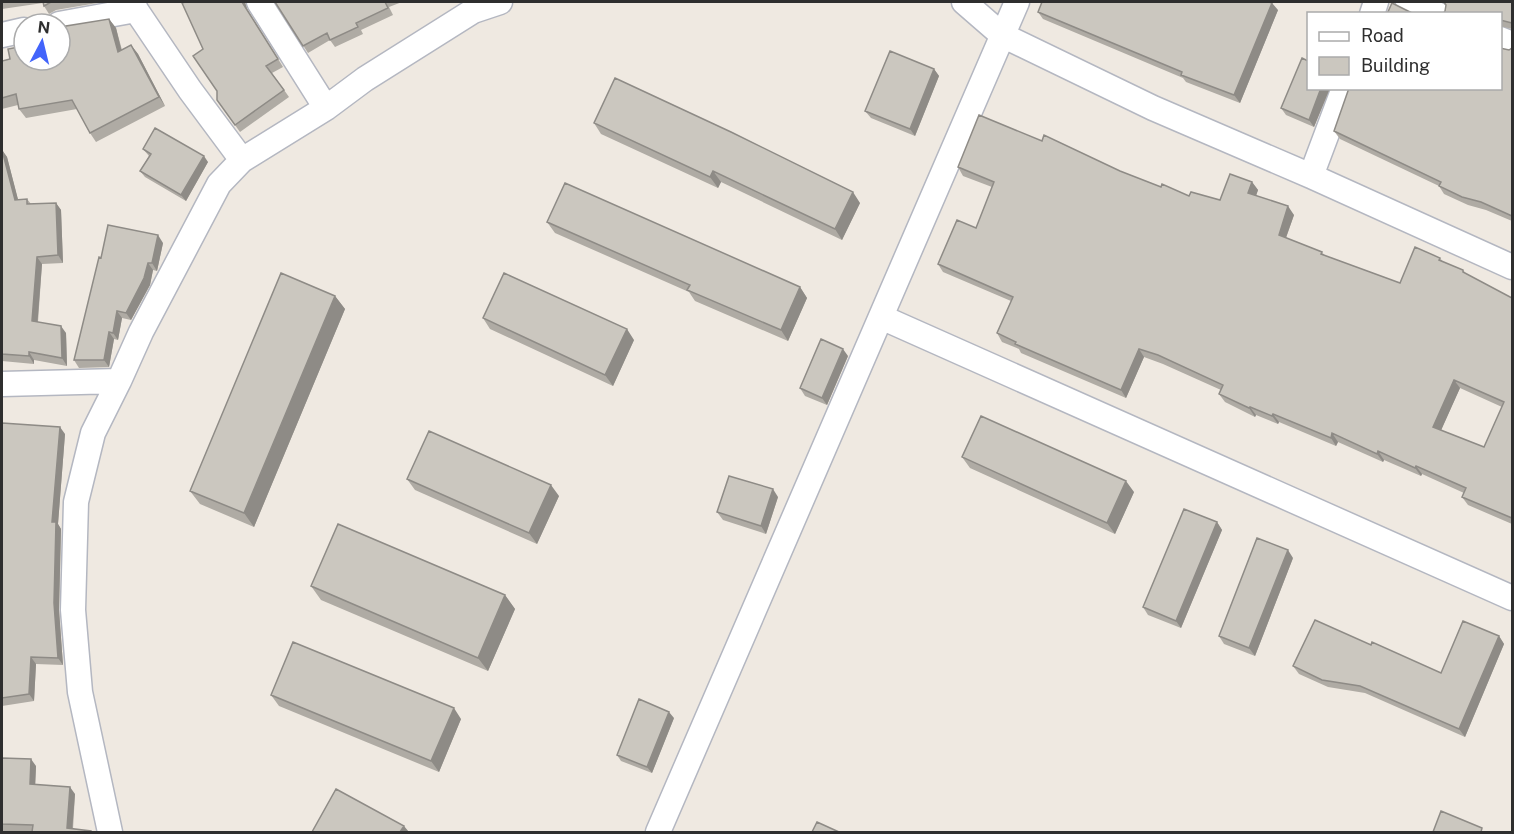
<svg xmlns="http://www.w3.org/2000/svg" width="1514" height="834" font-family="'Public Sans',sans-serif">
	<rect width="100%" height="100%" fill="#efe9e1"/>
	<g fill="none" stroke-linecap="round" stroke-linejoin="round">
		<g stroke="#b4b7c1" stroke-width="27">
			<path id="street" d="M133 2 136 10 190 90 242 160
				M259 2 326 108
				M964 2 1002 35 1153 108 1311 176 1512 267
				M1408 2 1437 14
				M1372 14 1376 2
				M59 24 136 10
				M2 35 24 30
				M1500 39 1512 44
				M1311 176 1344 88
				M881 317 1512 598
				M2 384 119 381
				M110 832 80 692 73 610 76 502 93 433 119 381 141 332 219 184 242 160 326 108 365 79 473 11 500 2
				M658 832 1017 2"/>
		</g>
		<use href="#street" stroke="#fff" stroke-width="24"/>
	</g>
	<path fill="#afaba4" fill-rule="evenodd" d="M2 2H103L56 10 49 14 44 6 43 3 2 9Z
		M275 2H402L389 7 393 15 361 30 363 34 335 47 330 40 308 53Z
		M1443 2H1512V29L1500 26V14L1445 11 1446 5Z
		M245 3 247 9 283 67 272 73 289 97 240 132 217 100V91L203 49Z
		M1278 10 1240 103 1186 82 1183 78 1043 19 1038 12Z
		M109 19 116 28 122 50 131 45 138 54 165 106 96 142 90 133 77 109 26 118 19 109 18 105 2 109V61L24 60Z
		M1512 48V221L1486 210 1468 205 1444 194 1439 186 1340 139 1334 131Z
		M934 69 939 76 915 136 871 118 865 111Z
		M1308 88H1330L1314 127 1286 115 1281 108Z
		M594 123 860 203 842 240 721 182 718 188 601 134Z
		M1042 141 1161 187 1189 196 1220 200 1252 182 1258 190 1256 196 1294 215 1286 238 1322 252 1325 256 1400 283 1440 258 1443 262 1463 270 1466 274 1512 298V524L1468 505 1462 497 1464 493 1422 474 1421 476 1384 460 1383 462 1338 442 1336 446 1279 422 1278 424 1256 415 1255 417 1225 402 1219 394 1221 390 1163 364 1144 357 1126 398 1021 353 1019 349 1002 342 997 333 1011 301 943 272 938 264 976 228 992 187 963 176 958 167ZM1460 388 1502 407 1484 447 1441 430Z
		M143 149 208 162 186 201 145 177 140 171 149 156Z
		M2 150 7 157 18 200 27 199 31 204 56 203 61 210 63 263 42 264 38 322 66 333 67 366 34 360V364L2 361Z
		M547 222 800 287 807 298 788 341 695 301 689 292 555 233Z
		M163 243 157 271 153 270 150 285 131 320 122 318 118 340 114 339 109 367 79 368 74 360 101 258Z
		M335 296 345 309 254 527 200 504 190 491Z
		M483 318 634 340 613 386 490 329Z
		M848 356 827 405 805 396 800 388Z
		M2 423 65 434 58 524 61 529 59 610 63 665 36 664 34 701 2 706Z
		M962 457 1134 492 1115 534 970 468Z
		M407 479 559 496 537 544 415 490Z
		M778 497 766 534 723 520 717 512Z
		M1217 522 1222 530 1181 628 1148 615 1143 607Z
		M1293 558 1255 656 1224 644 1219 636Z
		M311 586 505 595 515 609 488 671 321 600Z
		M1499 636 1504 644 1465 737 1365 693 1328 687 1299 674 1293 666 1371 645 1441 673Z
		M271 695 461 719 439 772 279 706Z
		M674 718 652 773 621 761 617 755Z
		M2 758 36 766 35 784 75 794 73 829 32 832 2 831Z"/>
	<path fill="#8e8b86" d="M242 2H245L247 9 283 67Z
		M1272 3 1278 10 1240 103 1234 95Z
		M109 19 116 28 124 61 118 52Z
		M131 45 138 54 165 106 159 97Z
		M934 69 939 76 915 136 910 129Z
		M1321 88H1330L1314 127 1309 120Z
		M2 150 7 157 20 207 15 200Z
		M204 156 208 162 186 201 181 195Z
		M713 171 721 182 718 188 710 177Z
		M1252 182 1258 190 1254 201 1248 193Z
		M853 192 860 203 842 240 835 229Z
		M56 203 61 210 63 263 58 255Z
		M1288 206 1294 215 1284 243 1279 235Z
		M158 235 163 243 157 271 152 263Z
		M37 257 42 264 37 328 32 321Z
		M148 263 153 270 150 285 131 320 126 313Z
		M800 287 807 298 788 341 781 330Z
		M335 296 345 309 254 527 244 513Z
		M117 311 122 318 118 340 113 333Z
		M61 326 66 333 67 366 62 358Z
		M627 329 634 340 613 386 605 375Z
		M109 332 114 339 109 367 104 360Z
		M843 349 848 356 827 405 822 398Z
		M1139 349 1144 357 1126 398 1121 390Z
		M29 352 34 360V364L29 356Z
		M1454 380 1460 388 1439 435 1433 427Z
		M1250 407 1256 415 1255 417 1249 408Z
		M1273 414 1279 422 1278 424 1272 416Z
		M60 427 65 434 58 524 61 529 59 610 63 665 58 658 54 603 52 522Z
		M1332 433 1338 442 1336 446 1331 438Z
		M1378 451 1384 460 1383 462 1377 454Z
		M1416 466 1422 474 1421 476 1415 468Z
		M1126 481 1134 492 1115 534 1107 523Z
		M551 485 559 496 537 544 529 533Z
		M773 489 778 497 766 534 761 526Z
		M1217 522 1222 530 1181 628 1176 621Z
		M1288 550 1293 558 1255 656 1249 648Z
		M505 595 515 609 488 671 478 658Z
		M1499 636 1504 644 1465 737 1459 729Z
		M31 657 36 664 34 701 29 694Z
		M454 708 461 719 439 772 431 761Z
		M669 712 674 718 652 773 647 767Z
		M31 759 36 766 35 791 30 784Z
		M70 787 75 794 72 832 67 828Z
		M404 826 409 832H400Z"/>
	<path fill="#cbc7bf" stroke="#8e8b86" stroke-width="1.5" fill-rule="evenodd" d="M43 2H56H51L44 6Z
		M185 2H242L278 59 266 66 284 90 235 125 217 100V91L193 56 203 49 182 3Z
		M275 2H385L388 8 356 23 358 27 330 40 327 33 303 46Z
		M1042 2H1269L1272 3 1234 95 1181 75 1182 72 1038 12Z
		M1444 2H1512V23L1500 20V14H1443L1445 11 1446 5Z
		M1392 3 1414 14H1387Z
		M109 19 118 52 131 45 159 97 90 133 72 100 19 109 16 94 2 98V61L10 59 8 49 24 46V60H60V27Z
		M1500 48 1509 50 1512 48V216L1481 202 1462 197 1439 186 1441 182 1334 131 1349 88H1500Z
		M890 51 934 69 910 129 865 111Z
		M1302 58 1308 61V88H1321L1309 120 1281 108Z
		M615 78 731 132 853 192 835 229 713 171 710 177 594 123Z
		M979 115 1042 141 1044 135 1120 171 1161 187 1162 184 1189 196 1191 192 1220 200 1230 174 1252 182 1248 193 1288 206 1279 235 1322 252 1321 254 1400 283 1415 247 1440 258 1439 260 1463 270V272L1512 298V518L1462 497 1466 488 1416 466 1415 468 1378 451 1377 454 1332 433 1331 438 1273 414 1272 416 1250 407 1249 408 1219 394 1223 385 1158 355 1139 349 1121 390 1015 344 1016 342 997 333 1013 297 938 264 957 220 976 228 994 182 958 167ZM1454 380 1504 402 1484 447 1433 427Z
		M155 128 204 156 181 195 140 171 151 154 143 149Z
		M2 150 15 200 27 199V204L56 203 58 255 37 257 32 321 61 326 62 358 29 352V356L2 354Z
		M565 183 800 287 781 330 687 290 690 285 547 222Z
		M108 225 158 235 152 263H148L144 278 126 313 117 311 113 333 109 332 104 360H74L99 257 101 258Z
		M281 273 335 296 244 513 190 491Z
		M504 273 627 329 605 375 483 318Z
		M821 339 843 349 822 398 800 388Z
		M981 416 1126 481 1107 523 962 457Z
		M2 423 60 427 52 522H56L54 603 58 658 31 657 29 694 2 698Z
		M429 431 551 485 529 533 407 479Z
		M729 476 773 489 761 526 717 512Z
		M1184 509 1217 522 1176 621 1143 607Z
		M338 524 505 595 478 658 311 586Z
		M1257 538 1288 550 1249 648 1219 636Z
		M1315 620 1371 645 1372 642 1441 673 1463 621 1499 636 1459 729 1360 686 1322 680 1293 666Z
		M293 642 454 708 431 761 271 695Z
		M639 699 669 712 647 767 617 755Z
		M2 758 31 759 30 784 70 787 67 828 91 831V832H32L33 825 2 824Z
		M336 789 404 826 400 832H312Z
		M1441 811 1482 828 1481 832H1433Z
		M817 822 839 832H812Z"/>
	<rect width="1514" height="834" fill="none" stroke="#2e2e2e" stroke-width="6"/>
	<rect x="1307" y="12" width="195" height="78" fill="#ffffff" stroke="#ababab" stroke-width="1.5"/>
	<rect x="1319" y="32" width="30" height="9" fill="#ffffff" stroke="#ababab" stroke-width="1.5"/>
	<text x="1361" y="42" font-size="18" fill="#2e2e2e">Road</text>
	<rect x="1319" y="57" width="30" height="18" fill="#cbc7bf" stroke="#ababab" stroke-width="1.5"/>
	<text x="1361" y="72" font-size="18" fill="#2e2e2e">Building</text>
	<g transform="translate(42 42) rotate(7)"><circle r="28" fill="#ffffff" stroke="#ababab" stroke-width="1.5"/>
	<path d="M0-4.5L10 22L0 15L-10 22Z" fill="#4264fb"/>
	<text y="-9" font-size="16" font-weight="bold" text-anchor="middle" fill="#2e2e2e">N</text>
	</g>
</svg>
